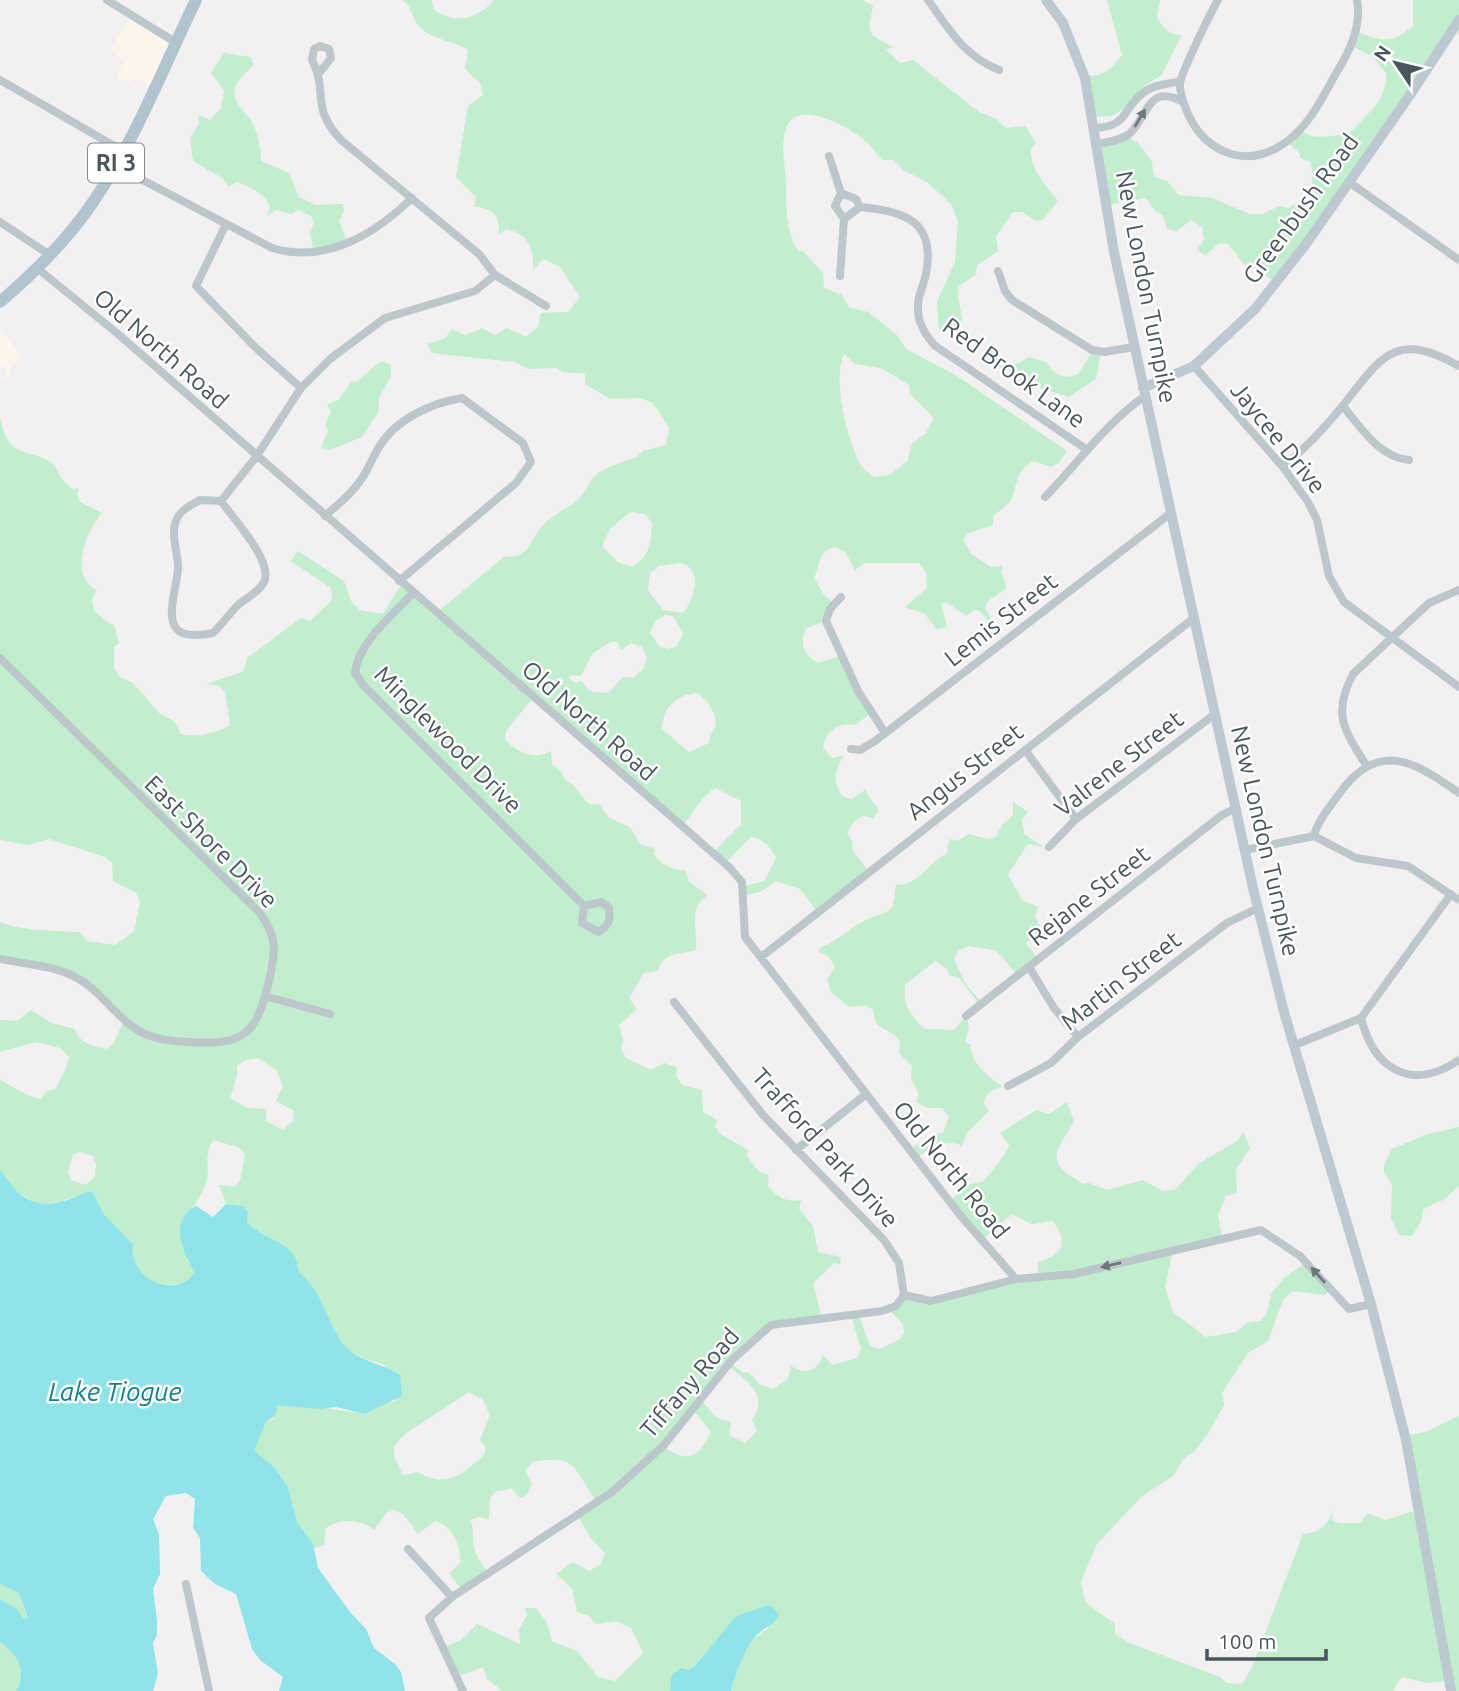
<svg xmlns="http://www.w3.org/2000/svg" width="1459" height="1691" font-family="Ubuntu,sans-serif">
	<rect width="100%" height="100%" fill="#f3f0f1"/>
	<path fill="#fcf5eb" d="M130 16 174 42 152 87 136 77 129 83 117 76 124 61 110 50Z
		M0 328 21 356 12 366 7 379 4 378 7 368 3 365 0 367Z"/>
	<path fill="#c1eecc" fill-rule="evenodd" d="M403 0H431L435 10C455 26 479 18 494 0H863L873 6 869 27 873 36 893 47 886 50 900 63 913 60 979 112 997 119 1005 128 1026 126 1036 143 1031 148C1030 172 1046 184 1058 201L1043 220 1036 221 1022 212H1013L996 236 998 251 977 265 976 275 959 286C956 300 962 309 962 322L953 330 939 331 937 302 955 262 958 221 951 204 927 182 903 170 894 160H882C876 153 871 145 864 140 850 128 801 100 788 124 779 142 785 163 786 183 786 204 786 233 798 251H803L823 273 824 288 842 295 850 308 868 312 897 335 906 349 957 376 1067 451 1059 463 1051 467 1034 461C1015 471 1018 483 1011 500 1008 505 998 512 993 516V525L969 533 963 539 971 554 991 567 1003 566 1001 571 1007 588 988 601 985 608 1003 640 980 611 974 610 966 616 946 602 941 604 947 627 936 629 925 614 905 607 927 588 926 573 919 563H865L855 570 845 552 835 547C817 552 821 564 814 578L824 595 837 607 827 620 805 629C800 645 803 655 818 663L841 656 870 714 855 725C838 722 826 730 823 748L832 758 844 755C834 772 832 779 842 796L852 799 865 790 879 811 873 818 863 816 854 821 847 833 853 842 852 849 868 871 816 910 800 889 776 881 760 892 745 895V886L764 881 776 858C771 848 763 838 751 837L725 863 713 853 741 824V801L715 788C698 800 695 812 682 826L532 699 506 731 505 739C516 752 534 761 551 751L552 764 561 771 565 780C578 786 580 797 591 805L599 804 609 818 630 827 640 844 655 849 654 854C660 864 673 871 685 870L689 882 708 895C687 908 698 929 696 950 679 956 666 949 658 971L644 973 629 998 637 1009 619 1025 623 1040 621 1049 625 1057 651 1070 664 1063 677 1067 676 1075 682 1085 702 1090 703 1112 717 1120 715 1126 719 1133 748 1150 747 1156 758 1171 769 1175 768 1186C778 1197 786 1203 801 1200L799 1209 813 1226 818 1252 841 1257 840 1264 834 1263 813 1283 822 1319 770 1325 731 1363 743 1373 749 1372 759 1384 773 1389 788 1379 791 1366C806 1375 817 1372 823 1355L832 1365 857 1358 861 1349 852 1318 859 1316 870 1346 880 1349 900 1339 904 1333 903 1324 888 1309 904 1296 931 1301 1038 1277V1263L1055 1255 1062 1246 1061 1235 1054 1221 1031 1224 1012 1214 981 1241 950 1201 970 1184 983 1182C991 1172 1005 1157 1009 1145L1000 1133 1036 1110 1049 1114 1067 1102 1074 1121C1067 1138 1045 1154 1064 1171 1069 1177 1077 1178 1082 1184L1089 1183 1107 1190 1143 1180 1163 1191 1175 1190 1198 1164 1237 1141 1244 1132 1250 1149 1236 1169 1237 1193 1226 1196 1218 1215 1222 1237 1173 1250 1165 1287 1173 1312 1206 1337 1237 1332 1246 1323 1261 1321 1267 1313 1271 1294 1284 1278 1304 1264 1329 1290 1325 1295 1292 1291 1283 1300 1268 1341 1248 1353 1222 1393 1224 1405 1207 1435 1194 1452 1185 1457 1173 1476 1142 1496 1097 1544 1081 1581 1085 1602 1115 1624V1634L1130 1643 1220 1677 1227 1683 1242 1684 1252 1667 1303 1534C1319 1534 1328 1525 1333 1510L1332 1520 1339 1523H1360L1368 1513 1386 1520 1417 1510 1405 1436 1425 1432 1459 1416V1691H1451L1448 1681 1428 1683 1402 1677 1393 1691H731C737 1670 747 1638 768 1629L771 1606 736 1616 695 1666 670 1683V1691H502L487 1679 483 1667 454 1678 442 1648 463 1639 477 1624 520 1644 519 1630 527 1615 525 1608H536L547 1622 552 1641 577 1651 598 1677 615 1681 643 1653 631 1628 617 1621 595 1624 589 1616 577 1612 572 1589 556 1574 573 1562 589 1571 601 1564 605 1553 590 1537 576 1513 595 1500C573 1466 575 1454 532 1462L525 1471 532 1484 527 1495 520 1498 512 1489 496 1491 490 1498 489 1519 478 1517 471 1520C476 1546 468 1545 487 1571L461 1589 449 1573 460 1563C462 1547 452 1525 435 1521L418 1534 403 1514 394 1510 386 1513 374 1530C363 1519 338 1518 326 1528L324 1545 315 1548 297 1522 288 1487 274 1467 253 1451 266 1422 273 1419 277 1405C286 1402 353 1411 364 1414L380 1404 396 1401 385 1365C375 1361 362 1359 353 1354 330 1340 325 1293 299 1272 296 1241 264 1241 247 1222L248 1211 243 1206 226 1204 219 1185 234 1187 240 1181 245 1154 238 1147 213 1140C203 1158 210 1164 207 1179 206 1186 196 1206 191 1209L187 1260 196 1271C180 1298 128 1283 133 1244L104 1214 92 1191 59 1202 37 1204 9 1186 0 1170V1079C8 1085 31 1098 41 1099L47 1091 56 1089C60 1077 67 1070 69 1057L60 1048 36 1042 0 1052V1020L17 1021 31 1010 52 1023 75 1029C79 1043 93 1047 106 1049L113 1044 124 1021 70 974 0 959V922C20 931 58 931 80 932L87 941 116 945 134 931 140 902 136 893 113 881 112 863 105 857 49 839 28 845 0 840V416C8 463 28 445 55 465 58 475 64 482 72 489L79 488 77 495 80 502 102 513C86 530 68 577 97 590L92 599 94 611 110 624H114L119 643 114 647V668L120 677 132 682 160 714 174 721 181 734C196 738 217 733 230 725L225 691 219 686 207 684 244 671 247 658 301 618 310 621 332 600 331 588 291 561 298 551 344 581 352 603 360 610 383 614 401 585 434 615 505 556C531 561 530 535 547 521 556 513 568 508 578 500 586 493 589 480 597 474 603 469 629 458 636 458L643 451 666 445 669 428 653 403 640 398 610 399 585 384V374L563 372 557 368 529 369 514 362 431 353 428 344 445 338 452 329 465 335 482 328 495 335 507 328 526 337 538 327 541 313 568 312 580 297 560 267 544 259 533 269C534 248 529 234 506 229L498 235C502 216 492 207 474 207L476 197 456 177 468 106 483 95 480 83 465 69 468 50C453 40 434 41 421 28 411 20 413 7 403 0ZM844 354 855 364 881 368 909 385 910 394 934 418 926 433 912 444 907 461 890 475 874 477C869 473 861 468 859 462 847 436 832 381 844 354ZM630 512 645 514 652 523C651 541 650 558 632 567L618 562 602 546 610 529ZM681 563C704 569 694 600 683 613L663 610 648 590 650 573 659 566ZM666 615 673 616 683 634 677 646 668 649 660 647 650 633 655 621ZM611 642H617L621 650 631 643 642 647 647 658 643 669 633 678 623 677 608 693C594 691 590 696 582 681L576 683 568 678 572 675 581 676 593 653ZM697 693C706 697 719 716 715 727 712 733 710 735 709 743L689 752 662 729C663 708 675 695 697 693ZM258 1058 276 1070 283 1086 276 1101 294 1111 293 1121 283 1130 266 1121V1109L247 1108 230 1098 237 1076V1066L246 1060ZM80 1152 93 1156 96 1164 95 1177 86 1185 71 1180 68 1172 73 1155ZM728 1366C746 1379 770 1396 752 1420L757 1431 745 1443 729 1435 731 1421C715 1421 710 1410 701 1400ZM469 1392 483 1400 490 1415 480 1440 485 1447V1454C462 1475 447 1489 418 1472L403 1475 394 1457V1446L405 1434ZM692 1409 711 1432C698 1460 685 1463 663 1446Z
		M1107 0H1160L1157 17C1164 29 1168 35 1182 35L1162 75 1144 86 1122 110 1112 116 1093 117 1084 74C1103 80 1111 68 1122 55Z
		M1413 0H1459V18L1276 282 1244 264 1228 244 1220 243 1205 255 1197 250 1204 240 1202 227 1191 220 1177 231 1167 229 1163 215 1155 211 1146 198 1107 205 1097 147 1126 136 1139 144 1152 162 1154 177 1167 181 1179 195 1212 198 1250 214H1263L1279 206 1289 208C1307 196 1318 184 1310 162L1300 158V154L1288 142 1299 130C1318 142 1328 135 1349 134 1364 116 1388 101 1386 73L1373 57 1350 45 1355 31C1382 41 1390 45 1413 26Z
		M224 53 251 57 253 65C248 71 238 80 235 88 231 101 246 113 252 122 258 134 261 148 261 161L289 173 299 197 315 205 343 204 344 211 339 221 347 242 314 253 310 233 314 223 311 216 299 210 291 214 276 210 267 216 270 206C265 194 248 185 236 182L229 187 222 178 193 161 190 138 199 124 198 115 210 120 221 108 224 91 211 73Z
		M984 351 994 352C1005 367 1014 368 1028 357L1046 362C1055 374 1063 381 1078 374L1093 351 1101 352 1096 379 1069 397 1028 384 1007 368 996 367 983 361Z
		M381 361 391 365V376L379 398 378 413 362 437 330 450 321 447 328 431 325 425 331 412 327 404 339 400 351 381 356 382Z
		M1013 802 1028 812 1022 819 1024 834 1044 847 1028 844 1008 874 1022 900 1038 907 1035 917 1042 929 1026 943 1037 958 1017 975 997 951 969 946 958 951 954 959 965 983 981 1002 979 1004 960 979 949 975 947 969 935 961 905 985C903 1006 910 1015 924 1029L954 1030 967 1015 969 1028 965 1042 971 1045C969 1063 990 1077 1003 1087 991 1090 986 1092 984 1104L989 1111 967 1133 962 1146C947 1138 929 1148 917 1158L910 1150 932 1134 943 1133 949 1117 942 1108H928L916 1102 919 1094 911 1079 912 1066 899 1053 900 1043 896 1036 876 1024 873 1010 866 1005 849 1007 831 992 827 980 835 966 828 956 819 952 820 948C840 940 853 924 873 917 879 914 888 914 892 906 895 901 894 891 896 885 918 886 928 863 947 853L949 839 958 841 968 834 988 839 996 837 1002 825 1013 815Z
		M1459 1127V1186L1443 1200 1423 1209 1422 1220 1412 1236 1399 1235 1391 1218 1392 1184 1384 1173V1165L1392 1149 1428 1134Z
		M0 1584 19 1593 28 1619H24L17 1609 0 1599Z
		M0 1642 17 1654 22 1677 16 1691H0Z"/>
	<path fill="#8fe4ea" d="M0 1170C16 1192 29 1209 60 1202 71 1200 81 1193 92 1191L104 1214 133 1244C128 1280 177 1300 195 1272 183 1253 168 1220 196 1206L213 1217 226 1204 243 1206 248 1211 247 1222C265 1242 296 1240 299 1272 327 1295 327 1332 351 1352 362 1361 386 1365 400 1375L402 1396 364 1414 336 1407 320 1409 277 1405 276 1415 266 1422 254 1451 274 1467 288 1487 297 1522 313 1544 318 1568 350 1612 366 1629 374 1648 395 1664 401 1672 405 1691H279L283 1677 260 1660 252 1649 236 1594 215 1584 201 1571 200 1538 193 1528 195 1499 186 1493 166 1496 153 1519 159 1534 160 1574 153 1589 157 1620V1635L153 1643 158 1674 153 1691H16C28 1670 17 1654 0 1642V1599L17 1609 24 1619 28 1618 19 1593 0 1584Z
		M766 1606H771L779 1615C773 1626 766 1626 758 1634 746 1645 735 1675 731 1691H670L671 1676 681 1668 689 1670 695 1666 736 1616Z"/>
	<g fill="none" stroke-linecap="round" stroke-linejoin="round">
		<path stroke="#bcc7cc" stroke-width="8" d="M107 0 175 42
			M928 0C949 29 964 56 999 70
			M1218 0C1210 14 1182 71 1180 83 1179 91 1183 101 1186 109 1201 148 1240 170 1280 146 1306 131 1321 101 1335 75 1349 53 1362 27 1357 0
			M320 72 331 58 329 49 320 46 314 49 312 60C329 92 309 105 341 140L479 254 495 275 546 306
			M0 80 123 151
			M1095 128C1129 126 1121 110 1143 93 1154 84 1166 85 1180 81
			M1097 144C1107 142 1120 141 1129 134 1148 118 1147 82 1183 102
			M829 156 841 193
			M114 165 272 248C326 264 374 235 412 198
			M1349 182 1459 260
			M860 207C906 211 936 222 926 274 924 285 918 294 918 305 917 321 924 333 934 345L1086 449
			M0 222 50 255
			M226 224 196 286 255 347 301 388
			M37 268 118 334 729 867 742 882 745 937 960 1215 1016 1279
			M998 271 1005 291 1012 300 1092 350 1104 352 1134 347
			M840 276 844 219 835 206 841 193 856 199 860 207 844 219
			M1194 366 1283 467 1308 502 1317 520 1329 576 1344 602 1459 687
			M1343 406C1361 428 1379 457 1409 460
			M1283 467C1304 449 1323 430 1340 409 1380 360 1392 328 1459 366
			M1045 497C1079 462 1105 424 1145 396
			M200 500 221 501C233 518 274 562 264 582 259 592 248 597 239 604 230 613 222 624 213 633 155 645 174 604 178 570 179 555 170 535 176 521 180 510 191 505 200 500Z
			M221 501 256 457 301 388 330 359 385 318 475 291 495 275
			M325 516C337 505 351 495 360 481 368 471 372 458 379 447 396 419 431 403 462 398L523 443 531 462 516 483 399 581
			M413 593C393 615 358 642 355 673L364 686 584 906 601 902 609 908C611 920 609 925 599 932L582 923 584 906
			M841 597 830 609 826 621 858 691 885 733
			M0 658 260 913C277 938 276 948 270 977 257 1033 247 1046 188 1042 169 1041 149 1039 133 1027 111 1011 97 987 73 976 50 965 24 964 0 959
			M851 749 860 750 875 741 1171 513
			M1025 750 1076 819
			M1366 765C1344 730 1332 714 1353 674L1429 603 1459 590
			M1314 836C1318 820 1330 807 1339 794 1378 739 1414 761 1459 793
			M1314 836 1356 858 1408 866 1459 900
			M1049 847 1076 819 1215 714
			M1245 850 1314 836
			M761 957 1194 618
			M1029 967 1054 1008 1078 1037
			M265 996 330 1014
			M674 1002 763 1115 884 1240 899 1263 904 1295
			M966 1016 1222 815 1236 808
			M1361 1018C1374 1070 1412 1092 1459 1060
			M1295 1045 1361 1018 1451 894
			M1008 1086 1051 1063 1078 1037 1227 923 1258 908
			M796 1150 865 1095
			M904 1295 931 1301 1016 1279 1074 1274 1261 1230 1300 1256 1349 1309 1371 1304
			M408 1549 452 1597
			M186 1584 209 1691
			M463 1691 429 1618 452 1597 612 1492 664 1445 732 1360 771 1325 882 1311 896 1306 904 1295"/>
		<path stroke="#bdc9d1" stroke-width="10" d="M1046 0 1063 23 1085 78 1114 252 1253 888 1284 1012 1371 1304 1406 1440 1451 1691
			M1143 388 1194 366 1255 309 1306 244 1408 98 1459 20"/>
		<path stroke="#b1c4ce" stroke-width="12" d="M0 302C34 273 66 241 91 205 135 142 163 68 196 0"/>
	</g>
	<defs><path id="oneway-solid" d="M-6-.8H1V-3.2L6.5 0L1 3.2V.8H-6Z" transform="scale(1.75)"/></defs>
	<g fill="#6c787e">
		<use href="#oneway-solid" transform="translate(1140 118) rotate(-59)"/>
		<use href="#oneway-solid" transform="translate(1111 1265) rotate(167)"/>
		<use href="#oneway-solid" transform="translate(1318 1275) rotate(-132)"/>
	</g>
	<g text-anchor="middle" stroke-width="5" stroke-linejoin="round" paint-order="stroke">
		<rect fill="#fff" stroke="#80898e" stroke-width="2" x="88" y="143.5" width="56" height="39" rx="5"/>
		<g font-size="23" font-weight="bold" fill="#49565d">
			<text x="116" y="171">RI 3</text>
		</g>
		<g font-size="24" fill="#49565d" stroke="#fff">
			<text transform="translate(1301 209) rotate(-54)" y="8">Greenbush Road</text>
			<text transform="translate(1146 287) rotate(79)" y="8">New London Turnpike</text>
			<text transform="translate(161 349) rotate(41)" y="8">Old North Road</text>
			<text transform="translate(1014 373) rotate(36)" y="8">Red Brook Lane</text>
			<text transform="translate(1278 438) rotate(51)" y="8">Jaycee Drive</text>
			<text transform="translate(1001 620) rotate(-38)" y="8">Lemis Street</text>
			<text transform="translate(589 721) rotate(41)" y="8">Old North Road</text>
			<text transform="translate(448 740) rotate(45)" y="8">Minglewood Drive</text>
			<text transform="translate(1119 764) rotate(-38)" y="8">Valrene Street</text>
			<text transform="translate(965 772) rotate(-38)" y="8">Angus Street</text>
			<text transform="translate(1265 841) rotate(77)" y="8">New London Turnpike</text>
			<text transform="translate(211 842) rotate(45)" y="8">East Shore Drive</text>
			<text transform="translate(1089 896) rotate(-38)" y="8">Rejane Street</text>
			<text transform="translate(1121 981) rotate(-38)" y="8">Martin Street</text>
			<text transform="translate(825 1148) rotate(48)" y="8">Trafford Park Drive</text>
			<text transform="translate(951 1170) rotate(51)" y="8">Old North Road</text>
			<text transform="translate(690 1383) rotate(-49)" y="8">Tiffany Road</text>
		</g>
		<g font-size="26" font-style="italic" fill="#11828a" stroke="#fff">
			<text x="115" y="1401">Lake Tiogue</text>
		</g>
	</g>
	<g transform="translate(1396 63) rotate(305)" stroke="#ffffff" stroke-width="5" paint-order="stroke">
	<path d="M0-5L12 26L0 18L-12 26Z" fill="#49565d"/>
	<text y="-10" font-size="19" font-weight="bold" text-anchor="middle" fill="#49565d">N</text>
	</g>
	<path d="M1207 1649v10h119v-10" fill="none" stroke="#49565d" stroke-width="3.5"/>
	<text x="1218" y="1649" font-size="21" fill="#49565d" stroke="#ffffff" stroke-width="5" paint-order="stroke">100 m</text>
</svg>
